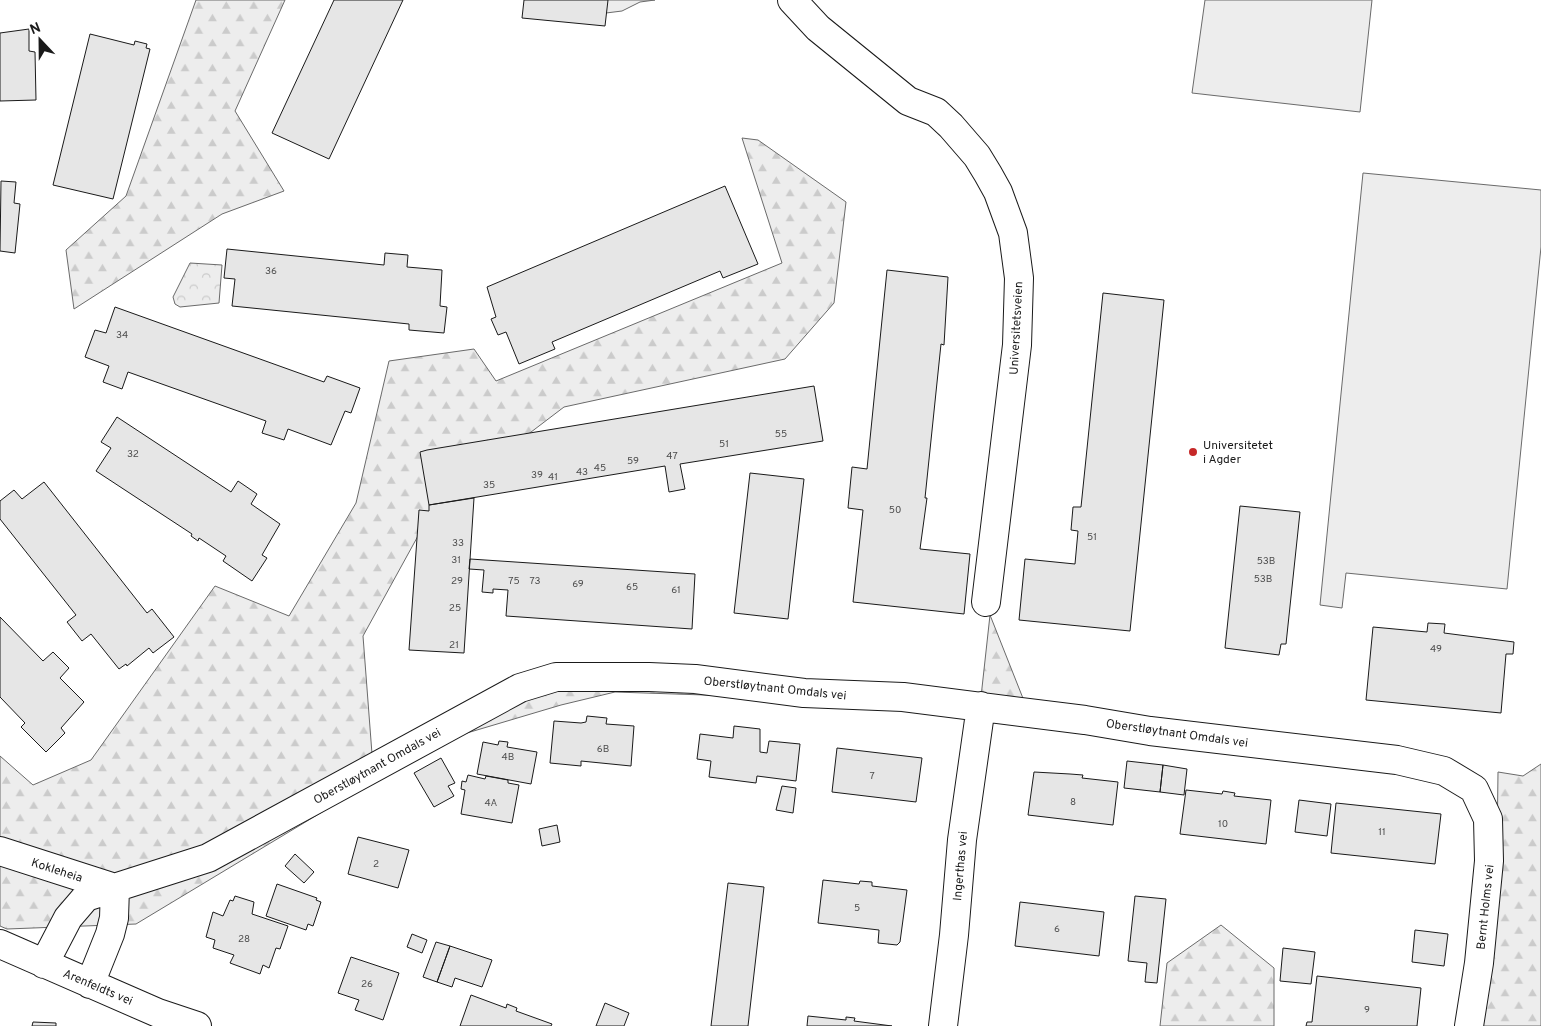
<svg xmlns="http://www.w3.org/2000/svg" width="1541" height="1026" font-family="Overpass,sans-serif">
	<defs>
		<pattern id="forest-firs" width="22" height="20" patternUnits="userSpaceOnUse" patternTransform="scale(1.25)"><rect width="22" height="20" fill="#ededed"/><path d="M5 1l3.5 6h-7zM16 11l3.5 6h-7z" fill="#cbcbcb"/></pattern>
		<pattern id="park-crowns" width="20" height="18" patternUnits="userSpaceOnUse" patternTransform="scale(1.25)"><rect width="20" height="18" fill="#ededed"/><path d="M2 6a3 3 0 1 1 6 0M12 15a3 3 0 1 1 6 0" fill="none" stroke="#cbcbcb"/></pattern>
	</defs>
	<rect width="100%" height="100%" fill="#fff"/>
	<path fill="#ededed" stroke="#6a6a6a" d="M607 0H655L640 2 622 11 606 13Z
		M1205 0H1372L1360 112 1192 93Z
		M1363 173 1541 190V247L1507 589 1346 573 1342 608 1320 605Z"/>
	<path fill="url(#forest-firs)" stroke="#6a6a6a" d="M196 0H285L235 111 284 191 222 214 74 309 66 250 126 196Z
		M742 138 758 140 846 202 834 303 785 359 564 407 435 505 363 636 373 767 520 688 903 697 980 706 990 615 1030 716 794 698 615 692 561 705 440 741 136 924 7 929 0 926V756L33 785 91 760 215 586 289 616 356 503 389 361 474 349 496 381 782 263Z
		M1541 764V1026H1475L1497 851 1498 772 1523 776Z
		M1221 925 1274 968V1026H1160L1167 963Z"/>
	<path fill="url(#park-crowns)" stroke="#6a6a6a" d="M190 263 222 265 219 303 180 307 175 304 173 297Z"/>
	<path fill="#e6e6e6" stroke="#1a1a1a" d="M334 0H403L329 159 272 133Z
		M524 0H608L605 26 522 18Z
		M29 29V51L35 52 36 100 0 101V33Z
		M90 34 134 45 135 41 147 44 146 48 150 49 113 199 53 185Z
		M1 181 16 182 14 203 20 204 15 253 0 251Z
		M725 186 758 264 723 278 720 271 552 342 555 349 519 364 506 332 498 335 491 319 496 317 487 287Z
		M227 249 384 265 385 253 408 255 407 267 442 270 440 306 447 307 444 333 409 330V324L232 306 235 279 224 278Z
		M887 270 948 277 944 345 941 344 925 498H927L920 549 970 554 964 614 853 602 863 510 848 508 852 467 867 469Z
		M1103 293 1164 300 1130 631 1019 620 1025 559 1075 564 1078 531 1071 530 1073 507H1081Z
		M115 307 324 382 327 376 360 388 351 413 345 411 331 445 288 429 284 440 262 433 266 421 128 372 122 389 103 382 109 366 85 357 95 330 106 333Z
		M814 386 823 441 680 464 685 489 669 492 665 466 429 505 420 452 427 450Z
		M117 417 231 492 238 481 257 494 251 504 280 524 262 555 267 558 252 581 223 561 226 556 199 538 198 541 191 536 192 534 96 471 111 448 101 442Z
		M750 473 804 479 788 619 734 613Z
		M44 482 147 613 152 609 174 637 153 653 149 648 127 666 126 664 119 669 91 634 82 641 67 622 76 615 0 519V501L14 490 22 499Z
		M474 498 464 653 409 650 419 510 429 511V505Z
		M1240 506 1300 512 1286 644H1281L1279 655 1225 648Z
		M470 559 695 574 692 629 506 616 508 590 493 589V593L482 592 484 570 469 569Z
		M0 617 43 661 53 652 69 668 60 678 84 702 61 728 65 733 46 752 21 727 25 723 0 697Z
		M1428 623 1445 624 1444 633 1514 642 1513 654H1506L1501 713 1366 700 1373 627 1427 632Z
		M587 716 607 718 606 724 634 726 631 766 581 761V766L550 763 554 721 581 723 586 722Z
		M734 726 760 729V752L767 753 769 741 800 744 796 781 757 776 756 783 709 777 711 761 697 759 700 734 733 738Z
		M499 741 508 742 507 747 537 752 531 784 477 774 483 742 498 745Z
		M837 748 922 758 916 802 832 792Z
		M441 758 455 783 448 786 454 796 434 807 414 773Z
		M1127 761 1163 765 1160 792 1124 788Z
		M1163 765 1187 769 1184 795 1160 792Z
		M1034 772 1070 774 1083 775 1082 778 1118 782 1113 825 1028 815Z
		M468 775 485 779 486 776 508 780V783L519 785 512 823 461 814 465 790 461 789 462 781 466 782Z
		M782 786 796 788 793 813 776 810Z
		M1186 790 1222 794 1223 791 1235 793 1234 796 1271 800 1266 844 1180 834Z
		M1299 800 1331 804 1327 836 1295 832Z
		M1336 803 1441 814 1435 864 1331 853Z
		M557 825 560 842 542 846 539 829Z
		M358 837 409 850 398 888 348 874Z
		M295 854 314 872 304 883 285 866Z
		M823 880 859 884 860 881 872 882V886L907 890 900 942 897 945 878 943 879 930 818 923Z
		M728 883 764 887 748 1026H711Z
		M277 884 317 898 316 900 321 902 313 926 308 924 306 930 266 916Z
		M235 896 254 902 252 914 288 926 280 949 276 948 269 968 263 965 260 974 230 963 234 955 213 948 215 940 206 937 213 912 223 916 230 900 233 901Z
		M1135 896 1166 899 1157 983 1145 982 1147 963 1128 961Z
		M1020 902 1104 912 1099 956 1015 946Z
		M1415 930 1448 934 1444 966 1412 962Z
		M412 934 427 940 422 953 407 947Z
		M436 942 450 946 437 982 423 977Z
		M450 946 492 960 482 987 455 978 452 987 437 982Z
		M1283 948 1315 952 1311 984 1280 981Z
		M351 957 399 973 383 1020 355 1010 359 1000 338 993Z
		M1317 976 1421 988 1417 1026H1306L1307 1022H1312Z
		M471 995 506 1008 507 1004 517 1008 516 1011 552 1024 551 1026H460Z
		M605 1003 629 1013 624 1026H596Z
		M808 1016 846 1020V1017L855 1018 854 1021 892 1026H807Z
		M33 1022 56 1023V1026H32Z"/>
	<g fill="none" stroke-linecap="round" stroke-linejoin="round">
		<g stroke="#1a1a1a" stroke-width="30">
			<path id="minor" d="M792 0 818 28 908 101 936 112 951 126 977 156 988 174 998 192 1013 233 1019 278 1017 345 986 602
				M0 851 115 888
				M0 944 158 1013 197 1026
				M44 964 68 918 86 897 208 858 520 688 556 677H649L695 679 804 693 903 697 1085 720 1150 731 1397 760 1444 771 1474 789 1488 819 1489 861 1479 963 1469 1026
				M90 984 110 934 114 918 115 888
				M943 1026 954 935 962 840 981 706"/>
		</g>
		<use href="#minor" stroke="#fff" stroke-width="28"/>
	</g>
	<circle fill="#c62828" stroke="#fff" stroke-width="2" cx="1193" cy="452" r="5"/>
	<g text-anchor="middle" stroke-width="4" stroke-linejoin="round" paint-order="stroke">
		<g font-size="10" fill="#4d4d4d">
			<text x="271" y="274">36</text>
			<text x="122" y="338">34</text>
			<text x="781" y="437">55</text>
			<text x="724" y="447">51</text>
			<text x="133" y="457">32</text>
			<text x="672" y="459">47</text>
			<text x="633" y="464">59</text>
			<text x="600" y="471">45</text>
			<text x="582" y="475">43</text>
			<text x="537" y="478">39</text>
			<text x="553" y="480">41</text>
			<text x="489" y="488">35</text>
			<text x="895" y="513">50</text>
			<text x="1092" y="540">51</text>
			<text x="458" y="546">33</text>
			<text x="456" y="563">31</text>
			<text x="1266" y="564">53B</text>
			<text x="1263" y="582">53B</text>
			<text x="457" y="584">29</text>
			<text x="514" y="584">75</text>
			<text x="535" y="584">73</text>
			<text x="578" y="587">69</text>
			<text x="632" y="590">65</text>
			<text x="676" y="593">61</text>
			<text x="455" y="611">25</text>
			<text x="454" y="648">21</text>
			<text x="1436" y="652">49</text>
			<text x="603" y="752">6B</text>
			<text x="508" y="760">4B</text>
			<text x="872" y="779">7</text>
			<text x="1073" y="805">8</text>
			<text x="491" y="806">4A</text>
			<text x="1223" y="827">10</text>
			<text x="1382" y="835">11</text>
			<text x="376" y="867">2</text>
			<text x="857" y="911">5</text>
			<text x="1057" y="932">6</text>
			<text x="244" y="942">28</text>
			<text x="367" y="987">26</text>
			<text x="1367" y="1013">9</text>
		</g>
		<g font-size="12" fill="#1a1a1a" stroke="#fff">
			<text transform="translate(1016 328) rotate(-87)" y="4">Universitetsveien</text>
			<text transform="translate(775 688) rotate(6)" y="4">Oberstløytnant Omdals vei</text>
			<text transform="translate(1177 733) rotate(8)" y="4">Oberstløytnant Omdals vei</text>
			<text transform="translate(377 766) rotate(-29)" y="4">Oberstløytnant Omdals vei</text>
			<text transform="translate(960 866) rotate(-85)" y="4">Ingerthas vei</text>
			<text transform="translate(57 870) rotate(18)" y="4">Kokleheia</text>
			<text transform="translate(1485 907) rotate(-84)" y="4">Bernt Holms vei</text>
			<text transform="translate(98 987) rotate(23)" y="4">Arenfeldts vei</text>
		</g>
		<g font-size="12" fill="#1a1a1a" stroke="#fff" text-anchor="start">
			<text x="1203" y="449">Universitetet<tspan x="1203" dy="14">i Agder</tspan></text>
		</g>
	</g>
	<g transform="translate(40 40) rotate(338)" stroke="#ffffff" stroke-width="4" paint-order="stroke">
	<path d="M0-4L9 19L0 12L-9 19Z" fill="#1a1a1a"/>
	<text y="-8" font-size="14" font-weight="bold" text-anchor="middle" fill="#1a1a1a">N</text>
	</g>
</svg>
